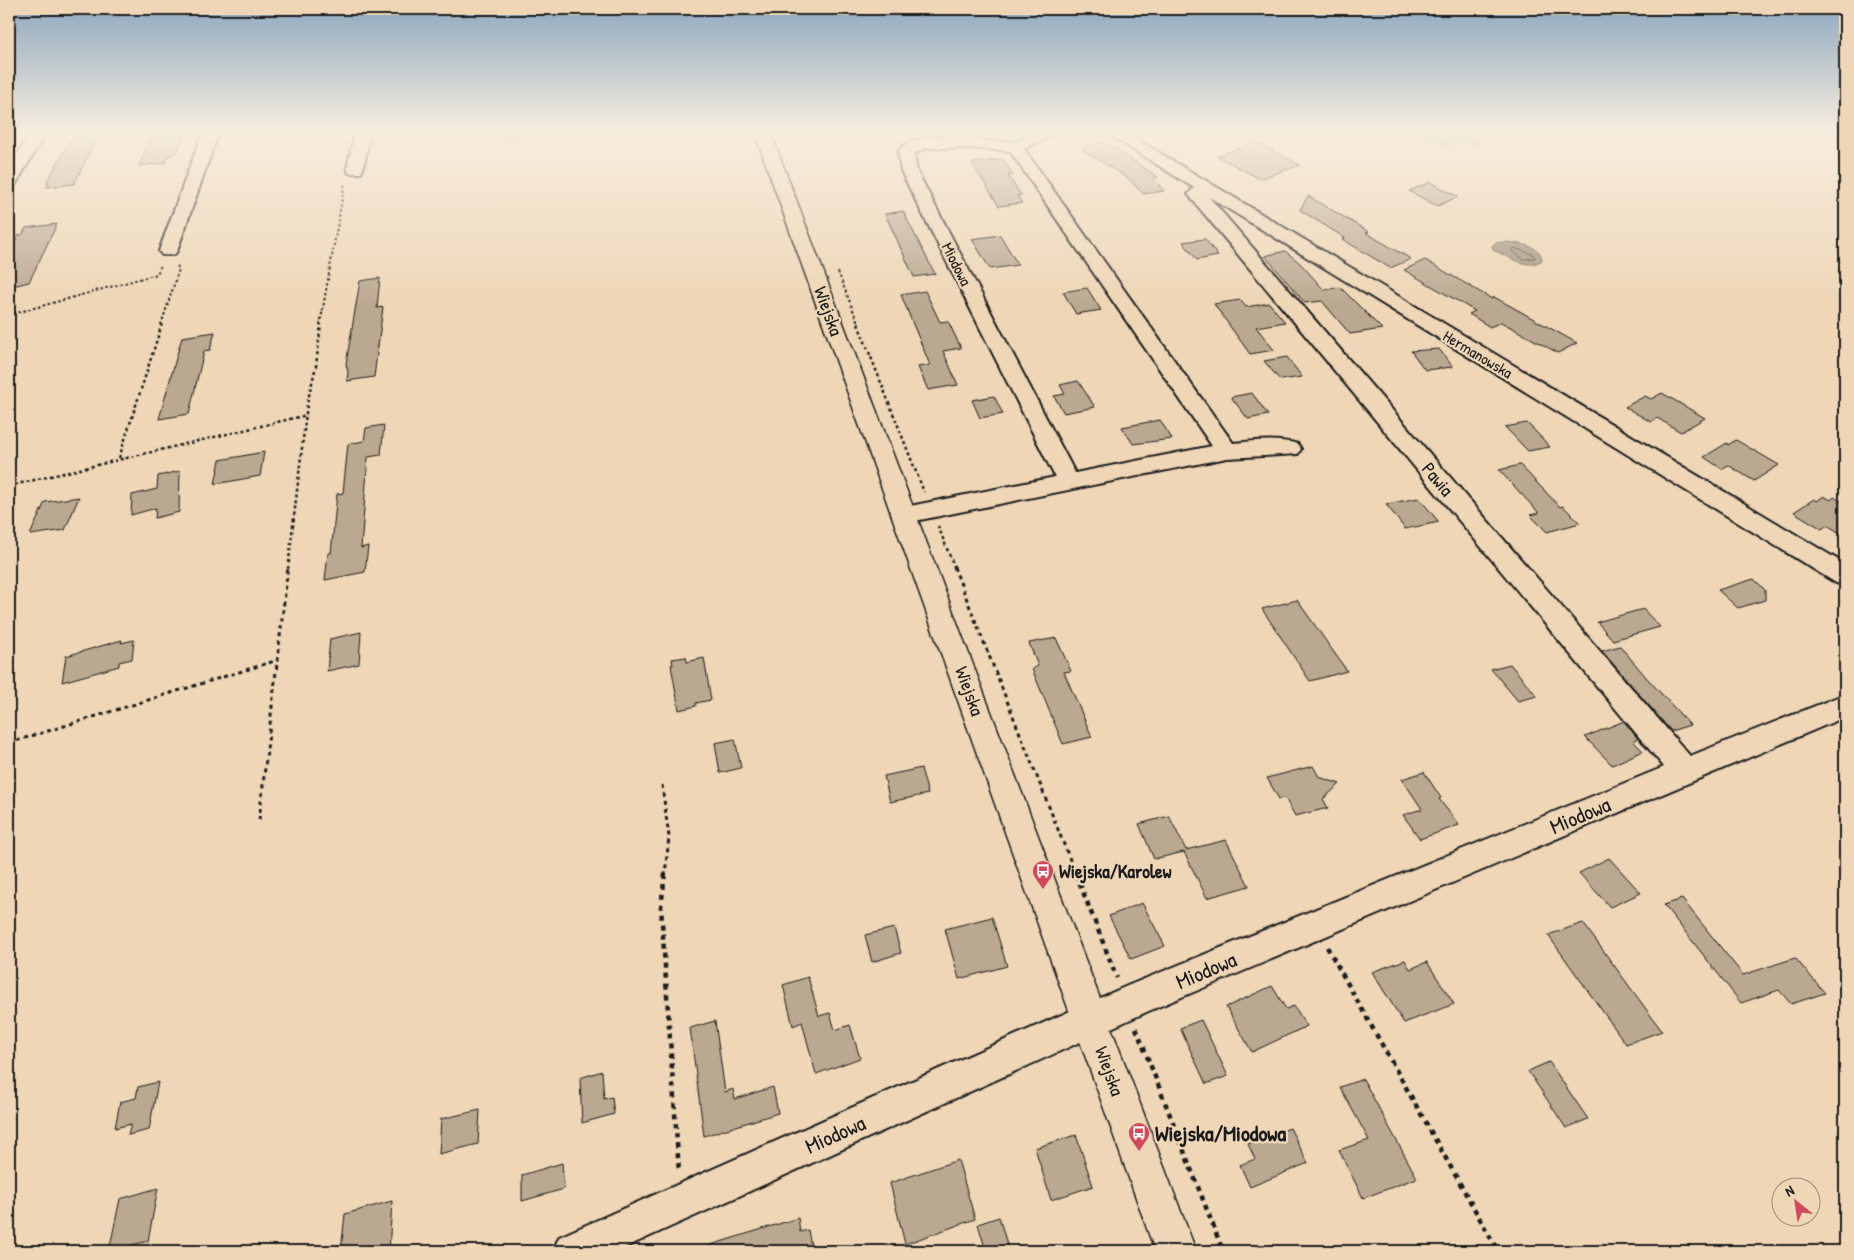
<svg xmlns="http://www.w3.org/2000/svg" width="1854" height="1260" font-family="'Patrick Hand',sans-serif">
	<rect width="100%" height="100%" fill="#eed6b6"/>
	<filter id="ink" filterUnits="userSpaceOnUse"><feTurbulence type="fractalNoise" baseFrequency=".02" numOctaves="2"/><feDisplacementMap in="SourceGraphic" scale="10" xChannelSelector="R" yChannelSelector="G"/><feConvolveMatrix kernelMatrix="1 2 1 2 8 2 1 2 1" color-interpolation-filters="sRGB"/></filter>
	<g filter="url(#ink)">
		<path fill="#a69682" stroke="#6f6559" d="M536 131H556L557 133 503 141 502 136Z
			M1420 131H1480L1476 137 1480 143 1473 144 1458 140 1447 146C1437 142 1427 135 1420 131Z
			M1505 242C1517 243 1542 245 1542 260 1526 271 1509 256 1493 250L1492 246 1495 243Z"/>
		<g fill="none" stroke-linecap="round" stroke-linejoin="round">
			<path stroke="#534d45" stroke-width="1" d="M1430 131 1445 140 1458 135 1470 138 1475 131
				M1514 248 1533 254 1535 258 1524 259 1512 251Z"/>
		</g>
		<path fill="#baa890" stroke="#1c1c1c" d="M76 131H100L74 184 47 187 49 183H46Z
			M153 131H186L177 152 168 156 165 163 139 166Z
			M1104 142 1158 177 1153 178 1164 191 1143 194 1129 179 1082 149Z
			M1256 142 1300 165 1260 179 1217 156Z
			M1003 159 1013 175 1008 176 1021 195 1017 196 1022 203 999 206 972 163Z
			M1431 182 1458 197 1437 206 1409 191Z
			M1308 196 1369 232 1366 233 1411 259 1390 268 1342 239 1345 238 1300 210Z
			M903 211 915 235 935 274 914 277 885 214Z
			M57 224 29 282 9 287V253L19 235H22L26 228Z
			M1000 235 1018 265 990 269 972 239Z
			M1205 239 1218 256 1197 260 1183 242Z
			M1285 251 1301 264 1324 290 1340 287 1382 329 1350 334 1322 301 1305 303 1265 256Z
			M1425 260 1492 299 1494 297 1577 343 1558 353 1501 322 1490 327 1469 314 1475 311 1404 270Z
			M380 278 377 308 383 307 374 377 347 381 348 372 346 364 360 281Z
			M1087 288 1101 310 1076 314 1063 292Z
			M925 291 940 322 948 321 961 348 943 351 958 385 928 390 918 367 930 365 901 295Z
			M1240 300 1246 307 1269 303 1285 322 1256 327 1274 350 1250 354 1214 304Z
			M215 332 210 350 204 351 189 414 159 419 182 337Z
			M1439 349 1453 367 1425 370 1411 351Z
			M1287 357 1302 377 1280 380 1264 361Z
			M1078 381 1095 407 1064 413 1054 396 1065 394 1060 385Z
			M1252 393 1268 415 1248 419 1231 397Z
			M1662 393 1705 418 1681 432 1657 418 1651 422 1625 407 1645 396 1651 399Z
			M994 396 1003 414 980 418 972 400Z
			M1160 420 1172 439 1133 444 1122 427Z
			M1527 423 1536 432 1550 447 1528 451 1505 427Z
			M384 425 381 455 368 457 361 548 368 546 365 572 325 580 328 553H331L337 494 343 493 348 444 364 441 366 428Z
			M1736 440 1779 465 1754 481 1728 465 1722 469 1704 457 1727 443 1728 445Z
			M264 452 260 476 215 484 220 460Z
			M1520 465 1560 507 1563 506 1580 523 1547 532 1530 515 1539 513 1499 470Z
			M180 471 179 512 155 518 156 508 131 515 132 495 157 489 158 476Z
			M1824 496 1831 500 1834 497 1845 504V536L1827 525 1822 529 1794 512 1814 499 1817 501Z
			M79 497 65 530 30 535 45 502Z
			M1419 498 1439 522 1405 529 1386 504Z
			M1754 579 1765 590V600L1738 608 1718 590Z
			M1297 600 1347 671 1310 681 1262 609Z
			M1643 609 1660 627 1613 640 1597 622Z
			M361 632 359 664 327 671 330 639Z
			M1056 638 1071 671 1064 672 1092 737 1063 744 1032 669 1038 666 1029 643Z
			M122 640 121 643 134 640 132 659 119 662V666L62 682 66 656Z
			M1620 646 1646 677 1690 725 1671 731 1602 651Z
			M686 657 687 662 704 658 711 700 696 703V706L679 710 671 665H673L672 659Z
			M1510 664 1537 696 1518 701 1491 669Z
			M1624 721 1638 739 1633 741 1643 751 1612 765 1585 737Z
			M735 739 741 768 720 773 715 743Z
			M1313 766 1319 777 1340 784 1323 799 1328 808 1295 816 1285 798 1279 799 1267 778Z
			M921 768 928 794 890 802 884 776Z
			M1424 772 1441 798 1439 799 1459 825 1420 839 1403 815 1422 809 1402 779Z
			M1169 816 1186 850 1226 840 1249 886 1207 898 1184 852 1154 859 1139 824Z
			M1609 858 1641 893 1610 907 1579 873Z
			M1682 899 1743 975 1795 958 1825 993 1791 1004 1779 990 1741 1003 1664 905Z
			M1142 903 1165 946 1131 959 1109 916Z
			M992 917 1007 966 959 979 945 929Z
			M1583 923 1662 1031 1626 1044 1548 935Z
			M894 928 901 953 872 962 865 935Z
			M1405 960 1410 969 1427 962 1454 1004 1404 1023 1372 972Z
			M808 977 819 1016 830 1013 835 1030 850 1025 860 1058 816 1074 802 1022 793 1026 783 985Z
			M1272 986 1286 1009 1294 1006 1307 1026 1252 1052 1226 1007Z
			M1201 1020 1228 1076 1206 1084 1180 1028Z
			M715 1021 725 1092 733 1089 735 1099 773 1087 778 1113 704 1136 690 1028Z
			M1549 1062 1588 1119 1566 1128 1528 1071Z
			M602 1071 604 1099 612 1097 614 1114 582 1123 580 1078Z
			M1363 1079 1417 1178 1363 1198 1339 1150 1369 1140 1340 1087Z
			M158 1082 149 1130 128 1135 131 1124 115 1128 120 1102 136 1098 138 1087Z
			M480 1110 478 1144 439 1154 441 1119Z
			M1290 1128 1308 1163 1250 1187 1240 1165 1255 1159 1248 1144Z
			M1076 1135 1093 1186 1051 1200 1035 1148Z
			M958 1160 975 1219 905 1244 890 1183Z
			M562 1163 564 1189 522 1201V1175Z
			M158 1188 148 1241 109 1251 120 1199Z
			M392 1201 389 1251H341L345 1214Z
			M999 1217 1009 1251H986L978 1224Z
			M798 1218 800 1232 808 1230 812 1251H705L704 1247Z"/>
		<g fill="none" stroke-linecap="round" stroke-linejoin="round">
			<g stroke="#1c1c1c" stroke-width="4">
				<path id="street" d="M31 131H47L17 182 15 186 9 187V168Z
					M203 131H219L177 251 174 255H162L159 251Z
					M355 131H371L363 169 361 173H349L347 169Z
					M1035 131H1056L1054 134 1024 149 1233 443C1254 441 1277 438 1298 444L1301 449 1298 454 1227 458 905 523 897 521 893 515 897 509 905 507 1055 477 901 171 898 152C916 125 983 143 1011 142 1018 142 1028 134 1035 131ZM926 148H969L1010 151 1212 446 1075 473 917 171 914 154Z
					M1104 131H1123L1845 564V585L1836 583 1209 197 1690 756 1845 694V717L1151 1010 617 1251H553L559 1237 1127 986 1664 767 1191 198 1188 194 1194 188Z"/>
			</g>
			<g stroke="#1c1c1c" stroke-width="3">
				<path id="secondary" d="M754 131H770L1196 1251H1155Z"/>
			</g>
			<path stroke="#1c1c1c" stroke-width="2" stroke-dasharray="2.5 2.5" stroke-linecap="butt" d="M783 135 797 131
				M838 272 859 325
				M9 315 157 274 161 265
				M161 325 179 269 176 264
				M320 325 345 182"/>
			<path stroke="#1c1c1c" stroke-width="2.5" stroke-dasharray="3 3" stroke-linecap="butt" d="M858 324 924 492
				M119 458 162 324
				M9 486 307 415
				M938 526 955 569
				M288 569 307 404 316 366 321 324"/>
			<path stroke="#1c1c1c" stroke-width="3" stroke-dasharray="4 4" stroke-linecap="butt" d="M954 567 1076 875
				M9 743 278 660
				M662 785 669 837 665 875
				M259 820 288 567"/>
			<path stroke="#1c1c1c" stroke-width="4.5" stroke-dasharray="5 5" stroke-linecap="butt" d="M665 874 661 907 679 1172
				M1076 874 1117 978
				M1327 947 1498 1251
				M1136 1028 1223 1251"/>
			<use href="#street" fill="#eed6b6" fill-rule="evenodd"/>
			<use href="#secondary" fill="#eed6b6" fill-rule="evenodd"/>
		</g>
	</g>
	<linearGradient id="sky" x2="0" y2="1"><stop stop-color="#8da8bf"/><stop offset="0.43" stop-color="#f7edde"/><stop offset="1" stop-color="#f7edde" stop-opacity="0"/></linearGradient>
	<rect width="1854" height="307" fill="url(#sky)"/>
	<defs>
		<g id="bus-pin" transform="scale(1.125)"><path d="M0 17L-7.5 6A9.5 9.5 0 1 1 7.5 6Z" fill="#d1495b" stroke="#eed6b6"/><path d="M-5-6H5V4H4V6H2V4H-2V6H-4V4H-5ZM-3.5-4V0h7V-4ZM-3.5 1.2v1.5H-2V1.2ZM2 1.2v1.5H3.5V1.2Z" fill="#fff"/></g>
	</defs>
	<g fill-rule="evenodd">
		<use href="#bus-pin" x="1043" y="871"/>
		<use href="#bus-pin" x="1139" y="1133"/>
	</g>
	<g text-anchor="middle" stroke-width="4.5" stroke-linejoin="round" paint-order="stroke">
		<g font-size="16" fill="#1c1c1c" stroke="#eed6b6">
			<text transform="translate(957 264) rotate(63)" y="6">Miodowa</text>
			<text transform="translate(1478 354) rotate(31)" y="6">Hermanowska</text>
		</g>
		<g font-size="19" fill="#1c1c1c" stroke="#eed6b6">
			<text transform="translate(829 311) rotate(70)" y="7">Wiejska</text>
			<text transform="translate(1438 479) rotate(50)" y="7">Pawia</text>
			<text transform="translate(970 691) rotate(70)" y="7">Wiejska</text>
			<text transform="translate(1110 1071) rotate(70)" y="7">Wiejska</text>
		</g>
		<g font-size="19" font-weight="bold" fill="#1c1c1c" stroke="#eed6b6" text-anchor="start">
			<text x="1059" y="878">Wiejska/Karolew</text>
		</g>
		<g font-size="22" fill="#1c1c1c" stroke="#eed6b6">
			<text transform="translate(1580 815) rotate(-23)" y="8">Miodowa</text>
			<text transform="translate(1206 970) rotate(-23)" y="8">Miodowa</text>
			<text transform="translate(835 1134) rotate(-24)" y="8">Miodowa</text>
		</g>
		<g font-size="22" font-weight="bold" fill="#1c1c1c" stroke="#eed6b6" text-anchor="start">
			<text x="1155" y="1141">Wiejska/Miodowa</text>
		</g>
	</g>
	<rect width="1854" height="1260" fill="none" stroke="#eed6b6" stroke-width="30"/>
	<rect x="15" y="15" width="1824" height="1230" fill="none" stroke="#1c1c1c" stroke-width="2" filter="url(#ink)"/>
	<g transform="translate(1796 1202) rotate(330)"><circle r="24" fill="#eed6b6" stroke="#9a8c78"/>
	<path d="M0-4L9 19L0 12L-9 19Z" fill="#d1495b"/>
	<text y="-8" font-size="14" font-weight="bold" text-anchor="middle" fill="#1c1c1c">N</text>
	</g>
</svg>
